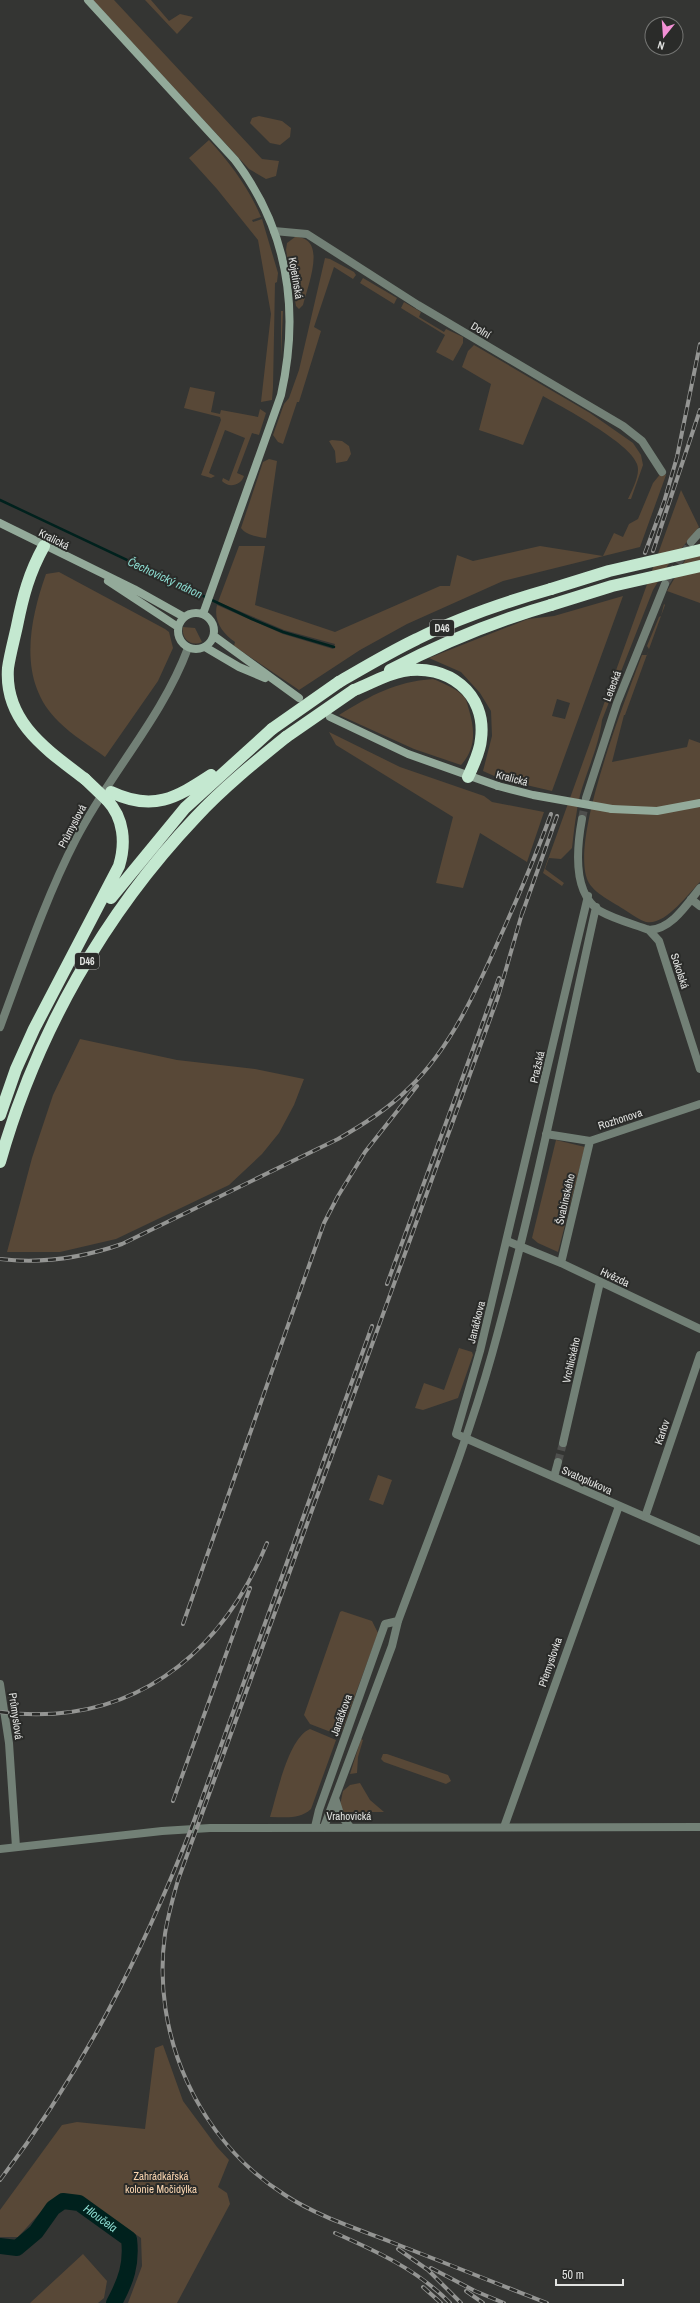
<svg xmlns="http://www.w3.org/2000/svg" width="700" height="2303" font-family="'Archivo Narrow',sans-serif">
	<rect width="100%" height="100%" fill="#343533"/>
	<path fill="#584837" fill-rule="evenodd" d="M93 0H114L262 159 279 161 276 176 266 179 249 169Z
		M145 0H151L169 21 180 14 193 17 177 34Z
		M259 116 282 121 291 128 290 137 280 145 270 143 250 123 252 118Z
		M209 140C230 163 249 188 261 217L252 220 253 222 262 219 278 273 277 282 275 283 273 387 272 400 261 402 271 314 258 240 217 189 189 158Z
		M295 237C328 237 308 285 303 305L299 309 296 306 286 250 287 243Z
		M325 258 330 259 354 272 356 275 353 279 334 267 314 327 321 331 299 402H297L283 444 278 442 273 435 284 404 289 398 299 370Z
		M363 278 397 298 394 304 360 283Z
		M404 302 421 312 419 317 444 332 446 329 463 337V343L453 361 436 352 445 335 401 308Z
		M281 311H283L281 357Z
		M474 345 590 413 633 443 641 455 643 465 631 499H628C632 490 641 474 637 464 630 443 564 408 543 396L523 445 479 430 491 384 462 367 468 351Z
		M190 387 215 392 211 412 220 414 221 410 258 417 260 409 266 413 259 435 252 433 237 473 244 476C241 486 228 488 222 481L223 478 229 481 245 438 225 430 209 473 215 476 211 478 201 475 221 420 220 417 184 408Z
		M332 440 342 441 349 446 351 454 347 461 336 463 335 451 329 441Z
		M269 459 277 461 266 538C258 537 246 535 241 528L263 462Z
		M662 472 666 475 640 547 503 581 407 624 360 650 299 690 234 646 235 642C223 634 213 621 217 605L283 634 333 649 335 644 284 630 218 602 239 546H265L255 605 335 632 440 586H450L457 555 473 561 540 546 603 556 614 533 623 537 629 524 638 519 653 483Z
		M681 490 699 527 668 565 653 590 602 720C599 746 587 770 580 795 576 812 574 830 572 848L561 859 549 858 545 869 564 883 562 886 543 873Z
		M700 543V603L667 591 690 552Z
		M59 572 165 629 169 632 173 648 158 681 105 757C90 746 72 735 59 722 17 682 29 622 46 574Z
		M623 596 552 791 501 779 483 771 492 736 491 711 480 693 461 672 429 658 528 619 554 616ZM557 699 570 703 565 719 552 716Z
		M664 604 665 605 625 715H624L612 762 687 747 689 739 700 743V882C688 894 665 926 646 922 640 920 634 916 628 912 617 904 596 895 589 883 567 845 626 698 642 655H647L649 649 647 646 659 617 661 616Z
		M183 627 195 628 202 642C191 647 181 639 183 627Z
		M433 679C443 683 458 689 465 698 467 701 468 707 469 710 475 730 476 749 461 765L414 749 339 715C372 695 394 682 433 679Z
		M329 732 400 767 484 796 492 802 544 812 527 862 480 833 463 888 436 883 453 817 336 745Z
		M80 1039 177 1060 255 1069 304 1079 294 1105 279 1133 262 1154 229 1185 116 1239 60 1252H7L32 1158 53 1095Z
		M556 1140 585 1147 558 1252 538 1243 532 1238Z
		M459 1348 472 1352 473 1355 458 1398 423 1410 415 1408 424 1383 444 1390Z
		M378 1475 392 1480 383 1505 369 1500Z
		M342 1611 372 1621 378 1633 342 1731 336 1734 310 1724 304 1715 340 1612Z
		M310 1729 336 1740 311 1809C299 1820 285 1817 270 1817 277 1795 288 1738 310 1729Z
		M361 1739 363 1740 358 1757 357 1773 350 1774Z
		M383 1754H387L448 1775 451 1781 446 1784 384 1762 381 1759Z
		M360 1783 370 1800 384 1812H343L340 1805 343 1791 350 1785Z
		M163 2045 183 2101 217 2147 229 2160 218 2187 227 2193 230 2204 177 2303H128L142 2266 141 2238 80 2196 62 2194 38 2215 18 2237H0V2210L62 2125 77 2122 145 2129 155 2048Z
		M83 2254 107 2281 104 2298 98 2303H30Z"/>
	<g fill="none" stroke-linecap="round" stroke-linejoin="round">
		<path stroke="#00211d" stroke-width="2.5" d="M0 500 252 619 283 632 334 647"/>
		<path stroke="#00211d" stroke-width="16" id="s1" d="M0 2246 17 2248 36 2232 53 2208 63 2201 79 2203 129 2239C132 2264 126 2281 114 2303"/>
		<path stroke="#4e4f4d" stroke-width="8" stroke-dasharray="8 4" stroke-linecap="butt" d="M665 584 691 542
			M582 819 586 799
			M558 1462 563 1443"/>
		<path stroke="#728076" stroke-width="8" d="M274 231 307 234 418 305 623 426 642 441 662 472
			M691 542 700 532
			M586 798 617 703 665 584
			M582 819C577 846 572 893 600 911 614 919 633 924 649 930 672 929 687 904 700 888
			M588 896 480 1351 456 1434 700 1541
			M691 899 700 906
			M649 930 659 941 700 1069
			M0 1027C23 965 46 897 76 839 110 773 162 718 188 648
			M546 1134 590 1141 700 1104
			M507 1241 561 1263 700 1329
			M561 1263 590 1141
			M563 1443 600 1282
			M554 1477 558 1462
			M645 1517 700 1355
			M0 1684 9 1743 16 1847
			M335 1798 340 1814 350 1827
			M315 1827 319 1810 385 1624 398 1621
			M324 1827 392 1646 398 1621C431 1532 467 1444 492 1354 533 1207 563 1056 596 907
			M504 1827 619 1506"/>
		<path stroke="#728076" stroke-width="8" d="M0 1849 162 1831 210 1828 700 1827"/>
		<path stroke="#93aa9a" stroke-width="8" d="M88 0 235 160C288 230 300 310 281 395L203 614
			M0 523 134 589 184 617
			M108 581 178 627
			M178 631a18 18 0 1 1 36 0a18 18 0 1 1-36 0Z
			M214 636 299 698
			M205 647 239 667 265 678
			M330 717 408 754 498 786
			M612 809 657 811 700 803"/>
		<path stroke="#c4e8d0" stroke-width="12" d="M44 546C29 573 23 596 17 626 14 640 10 654 8 668 4 722 47 750 85 779
			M390 670C442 643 495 621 551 605
			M339 682C365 667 390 652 417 639 460 617 505 602 551 589
			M354 690C370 684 386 674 403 671 447 663 487 693 481 739 480 753 473 765 468 777
			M111 792C153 812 176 798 211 775
			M111 898 185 808 272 729
			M0 1115 16 1069 34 1029 119 866C126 843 124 818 107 800
			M0 1162C36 1034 104 914 196 817 223 788 255 762 286 737"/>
		<g stroke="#949593" stroke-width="4">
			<path id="rail" d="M653 551 700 410
				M645 553 664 502 677 457 700 344
				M523 910 498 997 178 1880C173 1898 168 1915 165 1934 151 2035 198 2140 285 2195 317 2216 355 2228 391 2242 443 2262 495 2283 547 2303
				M522 914 557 816
				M0 1259C42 1264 82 1258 122 1244L338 1139C364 1124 388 1109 409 1088 451 1048 478 987 501 935 519 895 536 855 551 814
				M387 1284 499 978
				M183 1624 324 1223 338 1196 365 1152 417 1086
				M0 1712C129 1728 220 1658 267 1543
				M173 1801 250 1588
				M0 2180C83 2071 141 1956 191 1829L372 1326
				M335 2233C376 2251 418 2270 450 2303
				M398 2249 428 2270 461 2303
				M431 2268 475 2291 504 2303
				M423 2287 441 2303
				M466 2291 483 2303"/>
		</g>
		<use href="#rail" stroke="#2a2b29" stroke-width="2.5" stroke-dasharray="8" stroke-linecap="butt"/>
		<path stroke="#93aa9a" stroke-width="8" d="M498 786 533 795 612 809"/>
		<path stroke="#c4e8d0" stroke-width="12" d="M551 589 609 571 700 550
			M551 605 612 586 700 566
			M272 729 339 682
			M286 737 354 690
			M85 779 107 800"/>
	</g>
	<g text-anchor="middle" stroke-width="4" stroke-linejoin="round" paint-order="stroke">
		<g fill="#2a2b29" stroke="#abacaa" stroke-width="1">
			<rect x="430" y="620" width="24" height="16" rx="3"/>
			<rect x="75" y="953" width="24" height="16" rx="3"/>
		</g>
		<g font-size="10" font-weight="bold" fill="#e2e3e1">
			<text x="442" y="632">D46</text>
			<text x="87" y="965">D46</text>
		</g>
		<g font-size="11" fill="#e2e3e1" stroke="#2a2b29">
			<text transform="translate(296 278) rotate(80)" y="4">Kojetínská</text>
			<text transform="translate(481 330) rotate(31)" y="4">Dolní</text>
			<text transform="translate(54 539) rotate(27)" y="4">Kralická</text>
			<text transform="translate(612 686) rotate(-69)" y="4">Letecká</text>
			<text transform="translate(512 778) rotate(15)" y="4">Kralická</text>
			<text transform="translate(72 826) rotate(-62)" y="4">Průmyslová</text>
			<text transform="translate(680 971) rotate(72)" y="4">Sokolská</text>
			<text transform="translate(537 1067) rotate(-77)" y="4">Pražská</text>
			<text transform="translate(620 1119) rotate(-18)" y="4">Rozhonova</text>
			<text transform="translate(565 1199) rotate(-77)" y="4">Švabinského</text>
			<text transform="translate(615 1277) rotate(25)" y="4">Hvězda</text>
			<text transform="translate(476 1322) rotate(-76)" y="4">Janáčkova</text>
			<text transform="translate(571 1360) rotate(-77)" y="4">Vrchlického</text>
			<text transform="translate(662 1432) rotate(-71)" y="4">Karlov</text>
			<text transform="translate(587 1480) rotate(24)" y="4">Svatoplukova</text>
			<text transform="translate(550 1662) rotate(-71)" y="4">Přemyslovka</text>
			<text transform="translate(341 1715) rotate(-70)" y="4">Janáčkova</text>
			<text transform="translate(16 1716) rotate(82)" y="4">Průmyslová</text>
			<text x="349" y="1820">Vrahovická</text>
		</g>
		<g font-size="11" fill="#fad5b0" stroke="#2a2b29">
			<text x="161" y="2180">Zahrádkářská<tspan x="161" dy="13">kolonie Močidýlka</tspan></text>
		</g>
		<g font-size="12" font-style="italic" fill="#8bdacf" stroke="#2a2b29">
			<text transform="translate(165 578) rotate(25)" y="4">Čechovický náhon</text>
			<text dy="4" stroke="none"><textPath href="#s1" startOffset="126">Hloučela</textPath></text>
		</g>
	</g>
	<g transform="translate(664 36) rotate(197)"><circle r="19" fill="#2a2b29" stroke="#747573"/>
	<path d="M0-3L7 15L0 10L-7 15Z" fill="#f391d6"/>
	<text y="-6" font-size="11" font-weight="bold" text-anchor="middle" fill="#e2e3e1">N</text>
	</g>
	<path d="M556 2279v6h67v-6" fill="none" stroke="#e2e3e1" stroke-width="2"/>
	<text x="562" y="2279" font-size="12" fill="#e2e3e1" stroke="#2a2b29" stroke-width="3" paint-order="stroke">50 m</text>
</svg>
